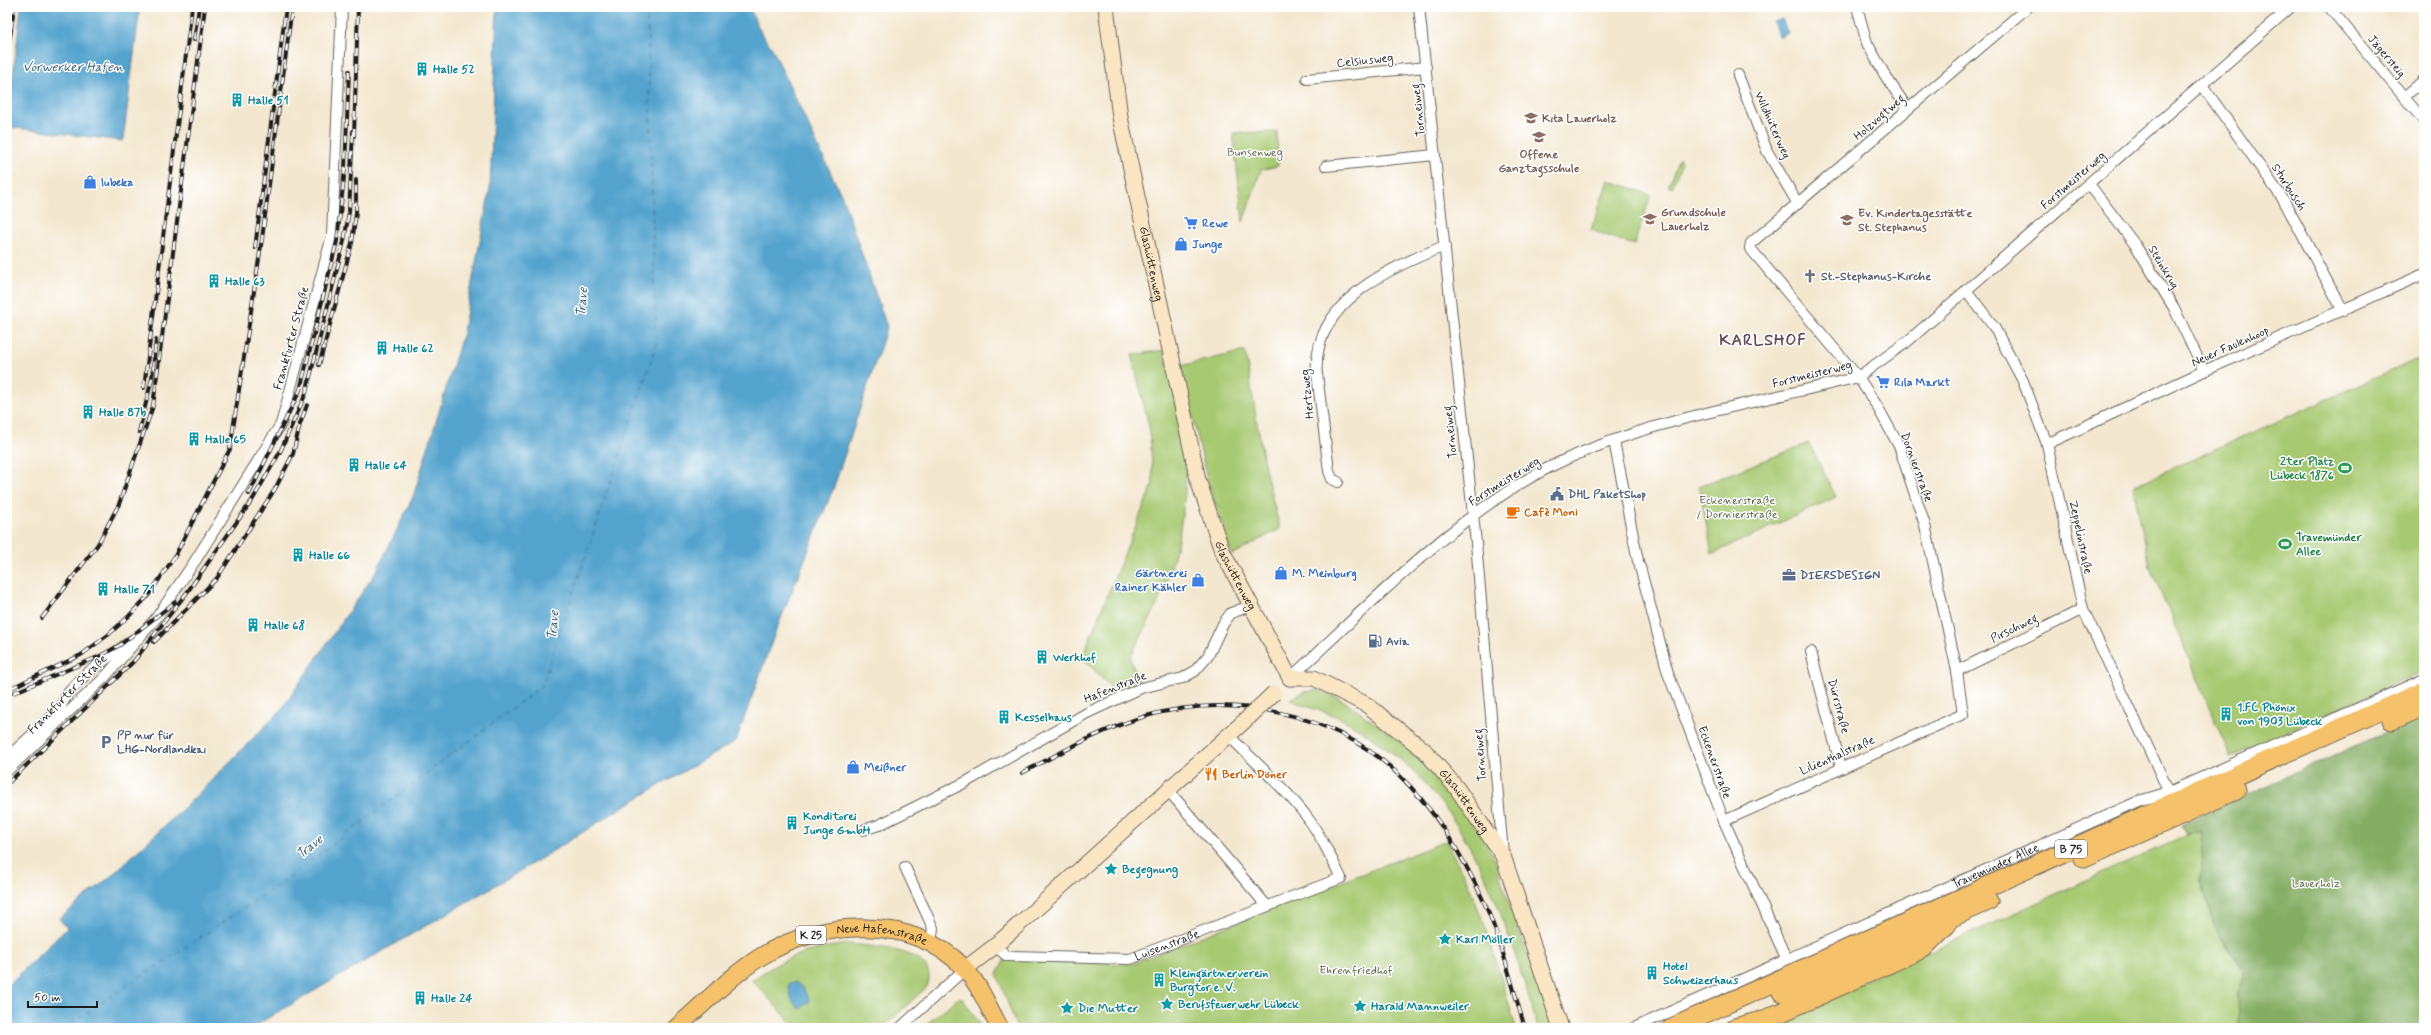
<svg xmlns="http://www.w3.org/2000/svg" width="2431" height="1035" font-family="Mynerve,sans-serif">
	<rect width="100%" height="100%" fill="#fff"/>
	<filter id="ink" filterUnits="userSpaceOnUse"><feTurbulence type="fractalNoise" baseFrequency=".025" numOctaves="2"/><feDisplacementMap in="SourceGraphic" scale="8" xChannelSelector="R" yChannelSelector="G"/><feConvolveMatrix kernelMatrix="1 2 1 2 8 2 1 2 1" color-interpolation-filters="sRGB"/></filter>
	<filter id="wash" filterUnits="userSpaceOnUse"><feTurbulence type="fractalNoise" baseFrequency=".012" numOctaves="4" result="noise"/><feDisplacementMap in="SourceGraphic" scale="16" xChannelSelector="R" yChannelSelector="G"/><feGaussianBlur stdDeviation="0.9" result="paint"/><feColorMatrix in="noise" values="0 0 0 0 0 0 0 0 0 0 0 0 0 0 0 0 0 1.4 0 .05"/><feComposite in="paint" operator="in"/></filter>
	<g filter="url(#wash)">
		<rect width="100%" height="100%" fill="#f3e7cf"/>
		<path fill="#a7c971" stroke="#627246" d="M1277 132 1278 166 1261 170 1243 222 1233 133Z
			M1679 158 1682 163 1672 187 1668 186Z
			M1608 180 1651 195 1634 245 1591 230Z
			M1164 350C1170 381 1183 423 1185 453 1188 487 1181 535 1171 567 1162 599 1145 629 1130 658L1139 681 1113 690 1082 657 1153 484 1150 431 1132 355Z
			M1245 351 1265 469 1280 529 1232 555 1207 478 1181 366Z
			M2424 356V670L2231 757 2150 567 2133 486Z
			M1809 443 1836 497 1712 554 1699 486Z
			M1318 690 1341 699 1419 754 1442 780 1490 848 1553 1028H1538C1507 927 1478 821 1391 752 1375 739 1354 724 1335 716 1320 710 1305 707 1290 699L1304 692Z
			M2202 831 2201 881 2219 936 2246 974 2238 993 2239 1028H1776V1022L1788 1016 2187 835Z
			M1446 841 1467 881 1488 933 1516 1028H1017L997 974 1005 959 1131 964Z
			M848 944C871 946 942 949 927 987L882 1028H796L752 980C785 957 808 949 848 944Z
			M959 997 963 999 982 1028H922Z"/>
		<path fill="#85ad63" stroke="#506440" d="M2424 715V1028H2239L2238 993 2246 974V971L2219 936 2201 881 2202 831 2187 835 2182 824Z"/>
		<path fill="#53a3cd" stroke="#386074" d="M21 7H140L123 141 7 127Z
			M497 7H749L761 33 772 48 843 199 887 327 834 487 774 636 736 741 621 808 542 858 251 1028H7V986L67 928 59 919 111 876 187 805 281 710 376 572 413 497 462 336 490 188Z
			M1782 19 1788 33 1779 37 1773 22Z
			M795 982 803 988 810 1001 800 1009C791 1003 789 993 789 983Z"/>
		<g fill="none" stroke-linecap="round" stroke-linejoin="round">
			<path stroke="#386074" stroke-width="1" stroke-dasharray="5 4" stroke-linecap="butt" d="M64 1028 286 880 542 686 656 346 647 7"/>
		</g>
	</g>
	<g filter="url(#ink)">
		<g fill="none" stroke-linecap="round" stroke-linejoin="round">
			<g stroke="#67635b" stroke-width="12">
				<g id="street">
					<path d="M1419 7 1476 543 1503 854"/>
					<path d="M1857 7 1867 43 1886 77 1908 109"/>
					<path d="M2329 7 2424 121"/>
					<path d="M1738 75 1767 151 1798 204"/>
					<path d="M1307 79 1426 67"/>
					<path d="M2202 85 2283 199 2343 311"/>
					<path d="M2404 97 2424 80"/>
					<path d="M1326 166 1435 155"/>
					<path d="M2089 184 2136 246 2174 308 2204 371"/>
					<path d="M1966 290 1994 327 2023 381 2047 444 2083 609 2169 792"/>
					<path d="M1614 441 1638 561"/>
					<path d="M2047 444 2204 371 2424 274"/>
					<path d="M1338 482 1332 479 1329 471 1317 374C1311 303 1390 267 1445 246"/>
					<path d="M1640 567 1668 673 1724 821 1786 958"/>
					<path d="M1811 652 1841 767"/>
					<path d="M1957 671 2083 609"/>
					<path d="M1290 678C1372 603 1459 510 1560 462 1654 418 1758 403 1858 377L1908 341 2291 7"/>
					<path d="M7 758 58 711 68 693 86 674 132 640"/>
					<path d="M7 771 106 676 157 617 195 561 281 424 332 236 342 7"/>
					<path d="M1168 790 1267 906"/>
					<path d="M1724 821 1963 714 1957 671 1925 525 1899 446 1877 406 1858 377 1750 248 1751 243 2028 7"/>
					<path d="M863 830 879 825 966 782 1087 713 1141 688 1183 678 1195 671 1208 656 1223 624 1231 613 1250 606"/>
					<path d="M905 867 933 928 931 943"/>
					<path id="s1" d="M995 946 1007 956 1130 959 1341 878C1331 857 1321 836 1307 817 1284 787 1255 762 1228 735"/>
					<path d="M900 1028 965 969"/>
					<path id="s2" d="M1634 1028 2139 801 2169 792 2424 679"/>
				</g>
			</g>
			<g stroke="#67635b" stroke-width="17">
				<g id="secondary">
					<path id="s3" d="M1106 7 1120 117 1198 480 1222 551 1290 678"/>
					<path id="s4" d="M1290 678H1314L1367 705 1424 750 1456 787 1503 856 1561 1028"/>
					<path d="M965 969 995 946 1249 717"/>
				</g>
			</g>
			<g stroke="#67635b" stroke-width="19">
				<g id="primary">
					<path id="s5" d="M676 1028C704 1004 731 975 762 956 822 919 913 914 964 968 980 985 989 1009 1000 1028"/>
				</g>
			</g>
			<g stroke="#67635b" stroke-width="21">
				<path id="highway" d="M2392 720 2424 706
					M2084 858 2236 790
					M1782 992 1988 901
					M1672 1028 2424 691
					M1735 1028 1762 1021 1923 948 1947 924"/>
			</g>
			<use href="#street" stroke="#fff" stroke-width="10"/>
			<use href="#secondary" stroke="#fbe6c4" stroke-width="15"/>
			<use href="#primary" stroke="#f5c16b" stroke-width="17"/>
			<use href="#highway" stroke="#f5c16b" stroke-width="19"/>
			<g stroke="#1c1c1c" stroke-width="4">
				<path id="rail" d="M7 12 8 7
					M194 40 199 7
					M7 60 14 7
					M354 136 358 7
					M255 248 286 7
					M319 365 352 243 356 213V180
					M144 388 192 7
					M139 432 152 378 156 340
					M249 494 300 390 337 241 345 168 349 71
					M42 618 98 544 119 504 153 406 205 7
					M154 642 217 578 275 489 293 454 300 424 307 405
					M11 688 81 655 108 635 129 616 148 596 175 556 230 449 262 239 292 7
					M13 693 100 656 120 645 175 602
					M1022 773C1062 752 1102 729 1146 716 1232 692 1334 712 1399 775 1436 811 1463 856 1484 902 1502 942 1512 986 1525 1028
					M7 784 134 661 188 591 253 499 281 450 306 393 344 241 349 212 353 131"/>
			</g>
			<use href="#rail" stroke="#fff" stroke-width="2.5" stroke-dasharray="8" stroke-linecap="butt"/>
			<g stroke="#67635b" stroke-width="17" stroke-linecap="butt">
				<path id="secondary-bridge" d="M1249 717 1274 693"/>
			</g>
			<use href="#secondary-bridge" stroke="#fbe6c4" stroke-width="15"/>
		</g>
	</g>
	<defs>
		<g id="building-bare" transform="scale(1.08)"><path d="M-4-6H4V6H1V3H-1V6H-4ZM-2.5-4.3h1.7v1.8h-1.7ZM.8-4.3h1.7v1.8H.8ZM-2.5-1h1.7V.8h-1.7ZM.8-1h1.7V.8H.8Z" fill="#0f9aa8" stroke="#fff" stroke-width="2.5" paint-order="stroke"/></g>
		<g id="school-bare" transform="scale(1.08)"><path d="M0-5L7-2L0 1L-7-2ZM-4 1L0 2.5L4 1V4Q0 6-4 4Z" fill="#8d6e63" stroke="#fff" stroke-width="2.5" paint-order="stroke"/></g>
		<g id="shop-bare" transform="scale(1.08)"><path d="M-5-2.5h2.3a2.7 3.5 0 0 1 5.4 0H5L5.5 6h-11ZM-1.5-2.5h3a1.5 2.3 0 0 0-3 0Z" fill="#3f7fe0" stroke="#fff" stroke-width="2.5" paint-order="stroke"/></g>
		<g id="supermarket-bare" transform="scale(1.08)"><path d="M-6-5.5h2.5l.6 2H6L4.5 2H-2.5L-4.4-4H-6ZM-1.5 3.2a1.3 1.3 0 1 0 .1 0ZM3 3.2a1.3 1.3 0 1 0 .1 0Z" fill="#3f7fe0" stroke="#fff" stroke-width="2.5" paint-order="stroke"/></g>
		<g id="church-bare" transform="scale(1.08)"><path d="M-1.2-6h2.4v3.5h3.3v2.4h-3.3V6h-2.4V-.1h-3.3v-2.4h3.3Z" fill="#6b7280" stroke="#fff" stroke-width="2.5" paint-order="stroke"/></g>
		<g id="stadium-bare" transform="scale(1.08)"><path d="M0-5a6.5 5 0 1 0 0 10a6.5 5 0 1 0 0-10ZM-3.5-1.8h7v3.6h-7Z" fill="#2e9e5b" stroke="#fff" stroke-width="2.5" paint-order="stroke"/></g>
		<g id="civic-bare" transform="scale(1.08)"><path d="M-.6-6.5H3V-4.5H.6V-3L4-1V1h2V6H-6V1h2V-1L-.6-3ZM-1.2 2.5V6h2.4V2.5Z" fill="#5c6f8a" stroke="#fff" stroke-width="2.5" paint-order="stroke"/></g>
		<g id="cafe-bare" transform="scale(1.08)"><path d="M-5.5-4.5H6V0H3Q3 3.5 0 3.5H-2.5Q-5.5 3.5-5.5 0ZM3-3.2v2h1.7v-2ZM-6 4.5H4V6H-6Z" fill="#e8710a" stroke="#fff" stroke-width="2.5" paint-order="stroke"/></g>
		<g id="office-bare" transform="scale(1.08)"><path d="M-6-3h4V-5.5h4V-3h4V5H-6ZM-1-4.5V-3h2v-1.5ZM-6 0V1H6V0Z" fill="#5c6f8a" stroke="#fff" stroke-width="2.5" paint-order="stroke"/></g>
		<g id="fuel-bare" transform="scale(1.08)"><path d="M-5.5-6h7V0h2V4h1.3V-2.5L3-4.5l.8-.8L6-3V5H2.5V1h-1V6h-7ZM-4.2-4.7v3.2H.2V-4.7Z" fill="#5c6f8a" stroke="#fff" stroke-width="2.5" paint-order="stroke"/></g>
		<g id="parking-bare" transform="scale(1.08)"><path d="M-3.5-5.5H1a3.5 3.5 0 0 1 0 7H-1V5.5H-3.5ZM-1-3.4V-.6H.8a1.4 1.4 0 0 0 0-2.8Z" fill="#5c6f8a" stroke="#fff" stroke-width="2.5" paint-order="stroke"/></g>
		<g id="restaurant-bare" transform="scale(1.08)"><path d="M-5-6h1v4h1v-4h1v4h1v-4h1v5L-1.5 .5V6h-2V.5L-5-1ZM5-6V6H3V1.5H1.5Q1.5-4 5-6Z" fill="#e8710a" stroke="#fff" stroke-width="2.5" paint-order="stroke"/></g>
		<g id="sight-bare" transform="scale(1.08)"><path d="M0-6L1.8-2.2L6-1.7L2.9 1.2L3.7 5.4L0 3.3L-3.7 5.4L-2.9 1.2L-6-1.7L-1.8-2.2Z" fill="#0f9aa8" stroke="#fff" stroke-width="2.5" paint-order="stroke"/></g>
	</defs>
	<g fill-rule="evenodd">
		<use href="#building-bare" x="422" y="69"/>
		<use href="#building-bare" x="237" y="100"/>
		<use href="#school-bare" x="1531" y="118"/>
		<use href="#school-bare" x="1539" y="137"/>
		<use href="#shop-bare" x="90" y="182"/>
		<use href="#school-bare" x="1650" y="219"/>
		<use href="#school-bare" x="1847" y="220"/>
		<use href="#supermarket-bare" x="1191" y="223"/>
		<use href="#shop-bare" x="1181" y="244"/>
		<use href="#church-bare" x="1810" y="276"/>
		<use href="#building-bare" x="214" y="281"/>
		<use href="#building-bare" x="382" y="348"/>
		<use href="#supermarket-bare" x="1883" y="382"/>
		<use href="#building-bare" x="88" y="412"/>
		<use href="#building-bare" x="194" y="439"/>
		<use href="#building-bare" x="354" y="465"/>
		<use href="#stadium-bare" x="2345" y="468"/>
		<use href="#civic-bare" x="1557" y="494"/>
		<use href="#cafe-bare" x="1513" y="512"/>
		<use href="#stadium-bare" x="2285" y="544"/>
		<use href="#building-bare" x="298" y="555"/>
		<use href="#shop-bare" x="1281" y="573"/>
		<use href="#office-bare" x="1789" y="575"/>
		<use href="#shop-bare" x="1198" y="580"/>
		<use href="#building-bare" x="103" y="589"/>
		<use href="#building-bare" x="253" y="625"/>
		<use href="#fuel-bare" x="1375" y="641"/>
		<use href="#building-bare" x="1042" y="657"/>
		<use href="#building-bare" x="2226" y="714"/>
		<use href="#building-bare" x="1004" y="717"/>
		<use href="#parking-bare" x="106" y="742"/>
		<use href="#shop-bare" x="853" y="767"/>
		<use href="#restaurant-bare" x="1211" y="774"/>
		<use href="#building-bare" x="792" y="823"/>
		<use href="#sight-bare" x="1111" y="869"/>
		<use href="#sight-bare" x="1445" y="939"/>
		<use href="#building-bare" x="1652" y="973"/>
		<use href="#building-bare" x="1159" y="980"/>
		<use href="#building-bare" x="420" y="998"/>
		<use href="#sight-bare" x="1167" y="1004"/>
		<use href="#sight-bare" x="1360" y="1006"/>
		<use href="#sight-bare" x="1067" y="1008"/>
	</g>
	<g text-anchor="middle" stroke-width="3" stroke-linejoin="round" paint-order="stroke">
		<g fill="#fff" stroke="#606060" stroke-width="1">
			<rect x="2055" y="840" width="32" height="18" rx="3"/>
			<rect x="796" y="926" width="30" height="18" rx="3"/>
		</g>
		<g font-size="11" font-weight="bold" fill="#1c1c1c">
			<text x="2071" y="853">B 75</text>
			<text x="811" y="939">K 25</text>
		</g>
		<g font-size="12" fill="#1c1c1c" stroke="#fff">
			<text transform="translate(2387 56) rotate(50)" y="4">Jägersteig</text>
			<text transform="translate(1365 60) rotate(-6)" y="4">Celsiusweg</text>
			<text transform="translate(1418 110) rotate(-96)" y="4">Torneiweg</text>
			<text transform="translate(1879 117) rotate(-41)" y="4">Holzvogtweg</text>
			<text transform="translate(1773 125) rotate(66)" y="4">Wildhüterweg</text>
			<text transform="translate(2073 180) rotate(-41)" y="4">Forstmeisterweg</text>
			<text transform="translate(2289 187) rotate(57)" y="4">Sturbusch</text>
			<text dy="4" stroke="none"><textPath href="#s3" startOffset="261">Glashüttenweg</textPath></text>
			<text transform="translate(2164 267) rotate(59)" y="4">Steinkrug</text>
			<text transform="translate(291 338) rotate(-75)" y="4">Frankfurter Straße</text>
			<text transform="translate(2230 346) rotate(-24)" y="4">Neuer Faulenhoop</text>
			<text transform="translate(1812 374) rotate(-14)" y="4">Forstmeisterweg</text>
			<text transform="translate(1307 394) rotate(-96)" y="4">Hertzweg</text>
			<text transform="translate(1450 432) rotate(-96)" y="4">Torneiweg</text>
			<text transform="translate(1917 467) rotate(70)" y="4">Dornierstraße</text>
			<text transform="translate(1504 481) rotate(-32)" y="4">Forstmeisterweg</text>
			<text transform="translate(2081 537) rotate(78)" y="4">Zeppelinstraße</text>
			<text dy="4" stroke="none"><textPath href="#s3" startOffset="585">Glashüttenweg</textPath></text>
			<text transform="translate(2014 628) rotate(-26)" y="4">Pirschweg</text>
			<text transform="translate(1115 687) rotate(-22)" y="4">Hafenstraße</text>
			<text transform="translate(67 694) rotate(-45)" y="4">Frankfurter Straße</text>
			<text transform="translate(1839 706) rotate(75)" y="4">Dürrstraße</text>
			<text transform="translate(1480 755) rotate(-95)" y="4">Torneiweg</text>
			<text transform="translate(1837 755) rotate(-24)" y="4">Lilienthalstraße</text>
			<text transform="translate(1715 762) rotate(70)" y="4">Eckenerstraße</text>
			<text dy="4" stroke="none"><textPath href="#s4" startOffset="221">Glashüttenweg</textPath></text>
			<text dy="4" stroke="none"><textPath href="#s2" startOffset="396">Travemünder Allee</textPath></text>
			<text dy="4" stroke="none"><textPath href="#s5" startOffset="238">Neue Hafenstraße</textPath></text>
			<text dy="4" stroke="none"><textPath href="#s1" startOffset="178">Luisenstraße</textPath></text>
		</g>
		<g font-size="12" font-weight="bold" fill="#0d838f" stroke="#fff" text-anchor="start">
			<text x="433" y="73">Halle 52</text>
			<text x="248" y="104">Halle 51</text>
			<text x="225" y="285">Halle 63</text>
			<text x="393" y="352">Halle 62</text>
			<text x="99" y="416">Halle 87b</text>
			<text x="205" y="443">Halle 65</text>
			<text x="365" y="469">Halle 64</text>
			<text x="309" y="559">Halle 66</text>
			<text x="114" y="593">Halle 71</text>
			<text x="264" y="629">Halle 68</text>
			<text x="1053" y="661">Werkhof</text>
			<text x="2237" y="711">1.FC Phönix<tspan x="2237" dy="14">von 1903 Lübeck</tspan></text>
			<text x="1015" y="721">Kesselhaus</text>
			<text x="803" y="820">Konditorei<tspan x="803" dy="14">Junge GmbH</tspan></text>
			<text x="1122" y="873">Begegnung</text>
			<text x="1456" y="943">Karl Möller</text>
			<text x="1663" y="970">Hotel<tspan x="1663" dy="14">Schweizerhaus</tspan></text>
			<text x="1170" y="977">Kleingärtnerverein<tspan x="1170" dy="14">Burgtor e. V.</tspan></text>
			<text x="431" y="1002">Halle 24</text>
			<text x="1178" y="1008">Berufsfeuerwehr Lübeck</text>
			<text x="1371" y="1010">Harald Mannweiler</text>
			<text x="1078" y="1012">Die Mutter</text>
		</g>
		<g font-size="12" font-weight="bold" fill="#785e54" stroke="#fff" text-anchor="start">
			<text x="1542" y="122">Kita Lauerholz</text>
			<text x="1539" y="158" text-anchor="middle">Offene<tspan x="1539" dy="14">Ganztagsschule</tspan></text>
			<text x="1661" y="216">Grundschule<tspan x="1661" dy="14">Lauerholz</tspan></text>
			<text x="1858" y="217">Ev. Kindertagesstätte<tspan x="1858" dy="14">St. Stephanus</tspan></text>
		</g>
		<g font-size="12" fill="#54613e" stroke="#fff">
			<text x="1255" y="156">Bunsenweg</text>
			<text x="1737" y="504">Eckenerstraße<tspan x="1737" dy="14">/ Dornierstraße</tspan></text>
			<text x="2316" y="887">Lauerholz</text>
			<text x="1356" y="974">Ehrenfriedhof</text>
		</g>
		<g font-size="12" font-weight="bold" fill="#366cbe" stroke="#fff" text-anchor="start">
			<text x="101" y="186">lubeka</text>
			<text x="1202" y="227">Rewe</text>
			<text x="1192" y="248">Junge</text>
			<text x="1894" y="386">Rila Markt</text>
			<text x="1187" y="577" text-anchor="end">Gärtnerei<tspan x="1187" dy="14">Rainer Kähler</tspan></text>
			<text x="1292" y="577">M. Meinburg</text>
			<text x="864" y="771">Meißner</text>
		</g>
		<g font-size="12" font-weight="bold" fill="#5b616d" stroke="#fff" text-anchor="start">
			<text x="1821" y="280">St.-Stephanus-Kirche</text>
		</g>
		<g font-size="12" font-weight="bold" fill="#27864d" stroke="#fff" text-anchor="end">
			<text x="2334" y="465">2ter Platz<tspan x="2334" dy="14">Lübeck 1876</tspan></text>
			<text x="2296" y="541" text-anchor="start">Travemünder<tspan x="2296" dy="14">Allee</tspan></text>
		</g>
		<g font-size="12" font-weight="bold" fill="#4e5e75" stroke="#fff" text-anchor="start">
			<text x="1568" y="498">DHL PaketShop</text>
			<text x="1800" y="579">DIERSDESIGN</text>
			<text x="1386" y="645">Avia</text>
			<text x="117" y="739">PP nur für<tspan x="117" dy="14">LHG-Nordlandkai</tspan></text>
		</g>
		<g font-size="12" font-weight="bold" fill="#c56008" stroke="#fff" text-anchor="start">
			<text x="1524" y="516">Cafè Moni</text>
			<text x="1222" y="778">Berlin Döner</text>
		</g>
		<g font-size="13" font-style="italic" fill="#386074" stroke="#fff">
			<text x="73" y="71">Vorwerker Hafen</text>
			<text transform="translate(581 302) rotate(-85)" y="5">Trave</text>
			<text transform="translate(552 625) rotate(-85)" y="5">Trave</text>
			<text transform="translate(309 846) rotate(-39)" y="5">Trave</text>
		</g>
		<g font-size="16" font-weight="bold" letter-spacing="1" fill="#664b59" stroke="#fff">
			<text x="1763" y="345">KARLSHOF</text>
		</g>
	</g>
	<rect width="2431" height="1035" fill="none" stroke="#fff" stroke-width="24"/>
	<path d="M28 1001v6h69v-6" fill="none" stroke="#1c1c1c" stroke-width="2"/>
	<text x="34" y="1001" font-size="12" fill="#1c1c1c" stroke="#ffffff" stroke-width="3" paint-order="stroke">50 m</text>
</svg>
